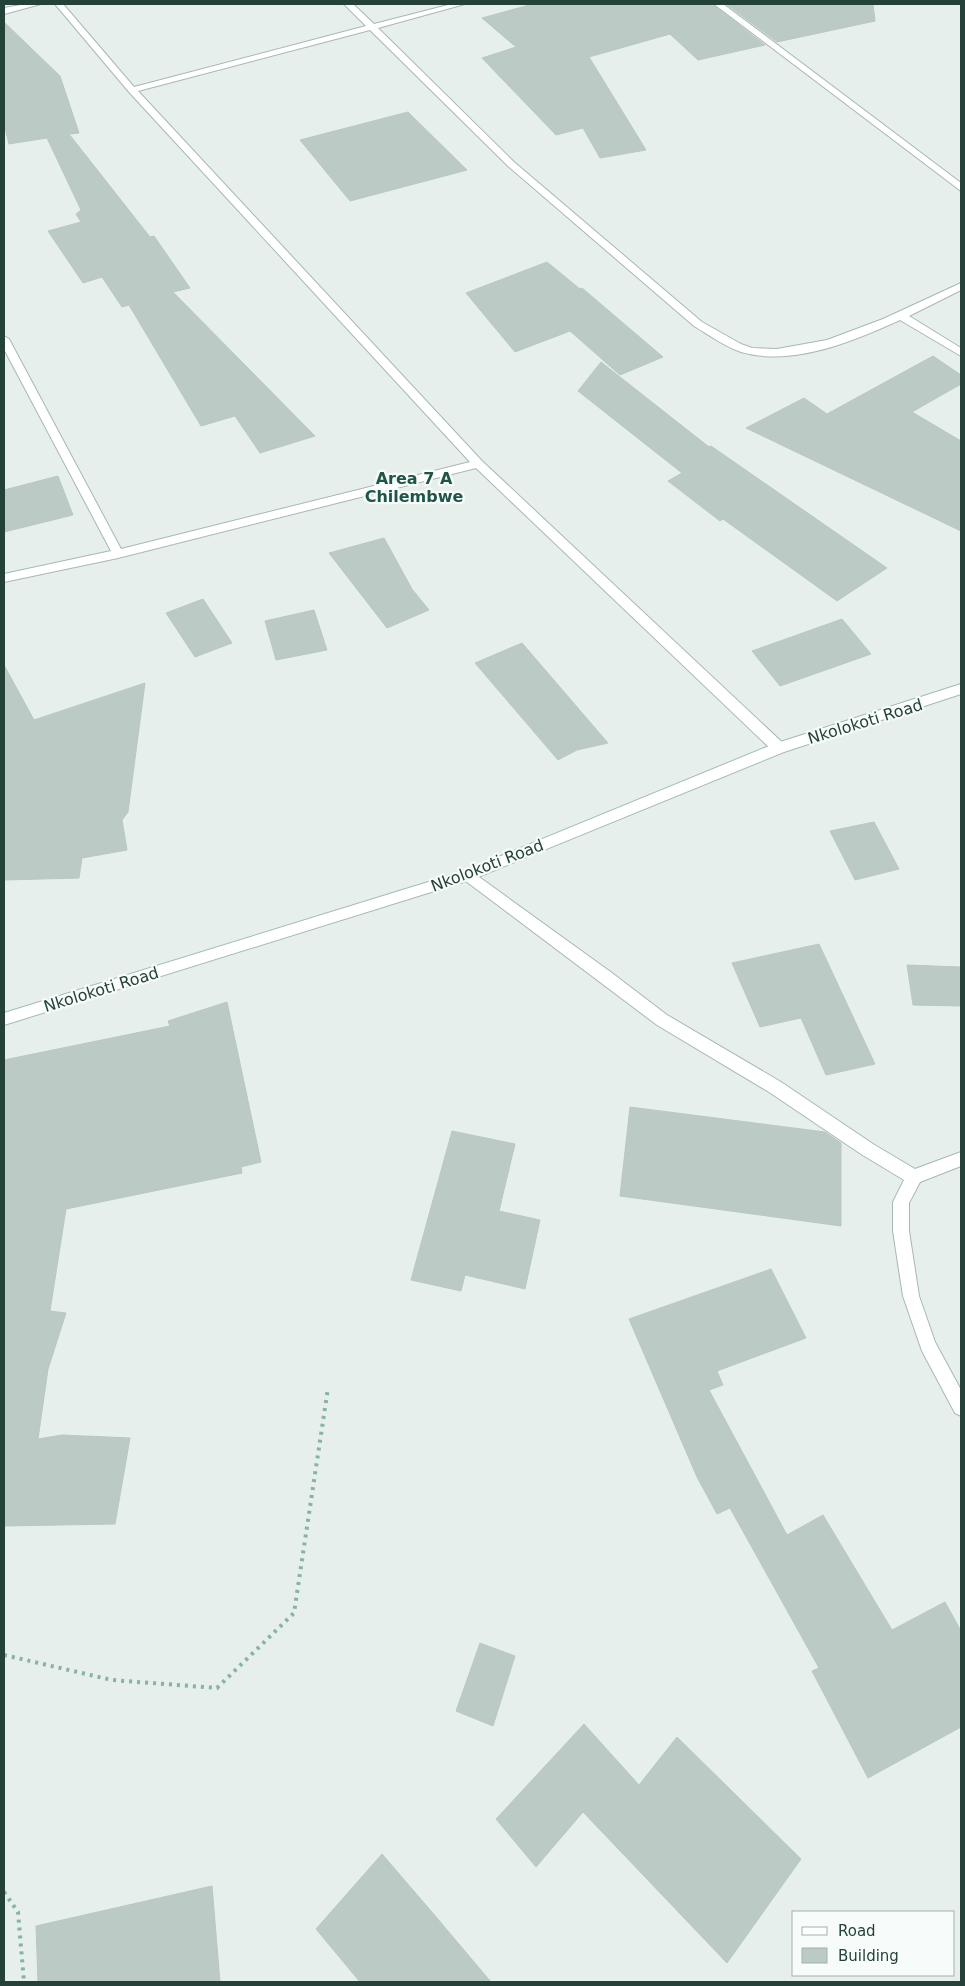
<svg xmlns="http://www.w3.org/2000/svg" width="965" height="1986" font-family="'DejaVu Sans',sans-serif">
	<rect width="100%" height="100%" fill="#e6efeb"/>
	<path fill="#bbcac4" stroke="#b8c9c2" d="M533 4H712L765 45 698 60 670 34 589 57 646 150 600 158 583 128 556 135 482 58 516 47 482 18Z
		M726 4H873L875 21 777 42Z
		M4 22 60 76 79 133 69 134 150 237 154 236 190 288 173 292 315 436 260 453 235 416 201 426 129 305 122 307 102 277 83 283 48 231 81 222 76 214 81 210 47 138 9 144 4 124Z
		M408 112 467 170 350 201 300 140Z
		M547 262 580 289 582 288 663 357 620 375 570 331 515 352 466 293Z
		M933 356 961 375V384L912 412 961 441V531L746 428 804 398 827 414Z
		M601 362 709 447 711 446 887 568 837 601 723 519 720 521 668 481 682 473 578 391Z
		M58 476 73 515 4 532V490Z
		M384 538 412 589 429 610 387 628 329 553Z
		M203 599 232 643 195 657 166 613Z
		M314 610 327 650 276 660 265 621Z
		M842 619 871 654 780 686 752 651Z
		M522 643 608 743 577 750 558 760 475 663Z
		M4 665 34 720 145 683 128 812 122 820 127 850 82 858 79 878 4 880Z
		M874 822 899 869 855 880 830 831Z
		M819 944 875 1064 826 1075 801 1018 760 1027 732 963Z
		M907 965 961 967V1006L913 1005Z
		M227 1002 261 1162 241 1167 242 1173 66 1209 50 1311 66 1313 48 1369 38 1439 62 1435 130 1438 115 1524 4 1526V1060L170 1026 168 1021Z
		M630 1107 825 1132 841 1143V1226L620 1196Z
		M452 1131 515 1144 499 1211 540 1220 525 1289 465 1275 461 1291 411 1280Z
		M771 1269 806 1338 717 1371 723 1385 709 1390 787 1535 823 1515 892 1630 945 1602 961 1631V1727L868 1778 812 1671 819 1668 730 1508 717 1514 697 1477 629 1319Z
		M480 1643 515 1656 493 1726 456 1711Z
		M584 1724 639 1785 677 1737 801 1859 727 1963 583 1812 536 1867 496 1819Z
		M382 1854 431 1911 491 1982H360L316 1929Z
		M212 1886 220 1982H38L36 1926Z"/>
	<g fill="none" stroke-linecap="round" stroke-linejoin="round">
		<g stroke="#a8b8b2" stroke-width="2">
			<path id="street" d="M26 4H41L4 14V8Z
				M55 4H63L134 87 366 26 344 4H353L374 24 452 4H465L378 28 514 162 702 322 741 344 752 348 777 349 827 340 883 319 961 283V290L909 316 961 348V356L900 320C854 341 793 367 741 352 724 346 709 335 694 326L508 166 370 30 138 91 482 461 784 744 786 748 784 752H774L476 468 118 558 4 582V574L111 551 4 349V336L9 339 121 549 470 462 129 92Z
				M714 4H723L961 183V191Z
				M468 869 612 973 667 1015 781 1082 873 1144 915 1169 961 1152V1166L920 1182 909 1203V1231L919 1296 935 1342 961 1390V1416L955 1413 922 1351 903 1296 893 1231V1202L904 1180 861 1154 769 1092 657 1025 463 879 461 875 463 871Z"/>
		</g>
		<g stroke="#a4bbb3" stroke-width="2">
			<path id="secondary" d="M961 684V694L784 752 473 879 4 1025V1013L464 871 774 744Z"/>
		</g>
		<path stroke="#86b3a5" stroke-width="4" stroke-dasharray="3 5" stroke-linecap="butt" d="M4 1655 112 1680 217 1688 294 1613 328 1388
			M4 1892 18 1912 24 1982"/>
		<use href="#street" fill="#fff" fill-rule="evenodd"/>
		<use href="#secondary" fill="#fff" fill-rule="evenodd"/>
	</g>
	<g text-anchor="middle" stroke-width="4.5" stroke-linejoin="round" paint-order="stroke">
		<g font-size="16" font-weight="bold" fill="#1f5548" stroke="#f7fbf9">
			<text x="414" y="484">Area 7 A<tspan x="414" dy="18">Chilembwe</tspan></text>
		</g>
		<g font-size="16" fill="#24423a" stroke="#f7fbf9">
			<text transform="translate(865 721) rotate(-17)" y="6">Nkolokoti Road</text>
			<text transform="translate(487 865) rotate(-21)" y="6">Nkolokoti Road</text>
			<text transform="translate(101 989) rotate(-17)" y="6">Nkolokoti Road</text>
		</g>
	</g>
	<rect width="965" height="1986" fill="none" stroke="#24423a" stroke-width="10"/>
	<rect x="792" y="1911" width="162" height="65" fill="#f7fbf9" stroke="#a3b1ad"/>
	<rect x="802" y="1927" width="25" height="8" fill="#ffffff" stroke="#a3b1ad"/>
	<text x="838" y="1936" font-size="15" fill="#24423a">Road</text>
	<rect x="802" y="1948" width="25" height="15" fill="#bbcac4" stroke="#a3b1ad"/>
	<text x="838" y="1961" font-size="15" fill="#24423a">Building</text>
</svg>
